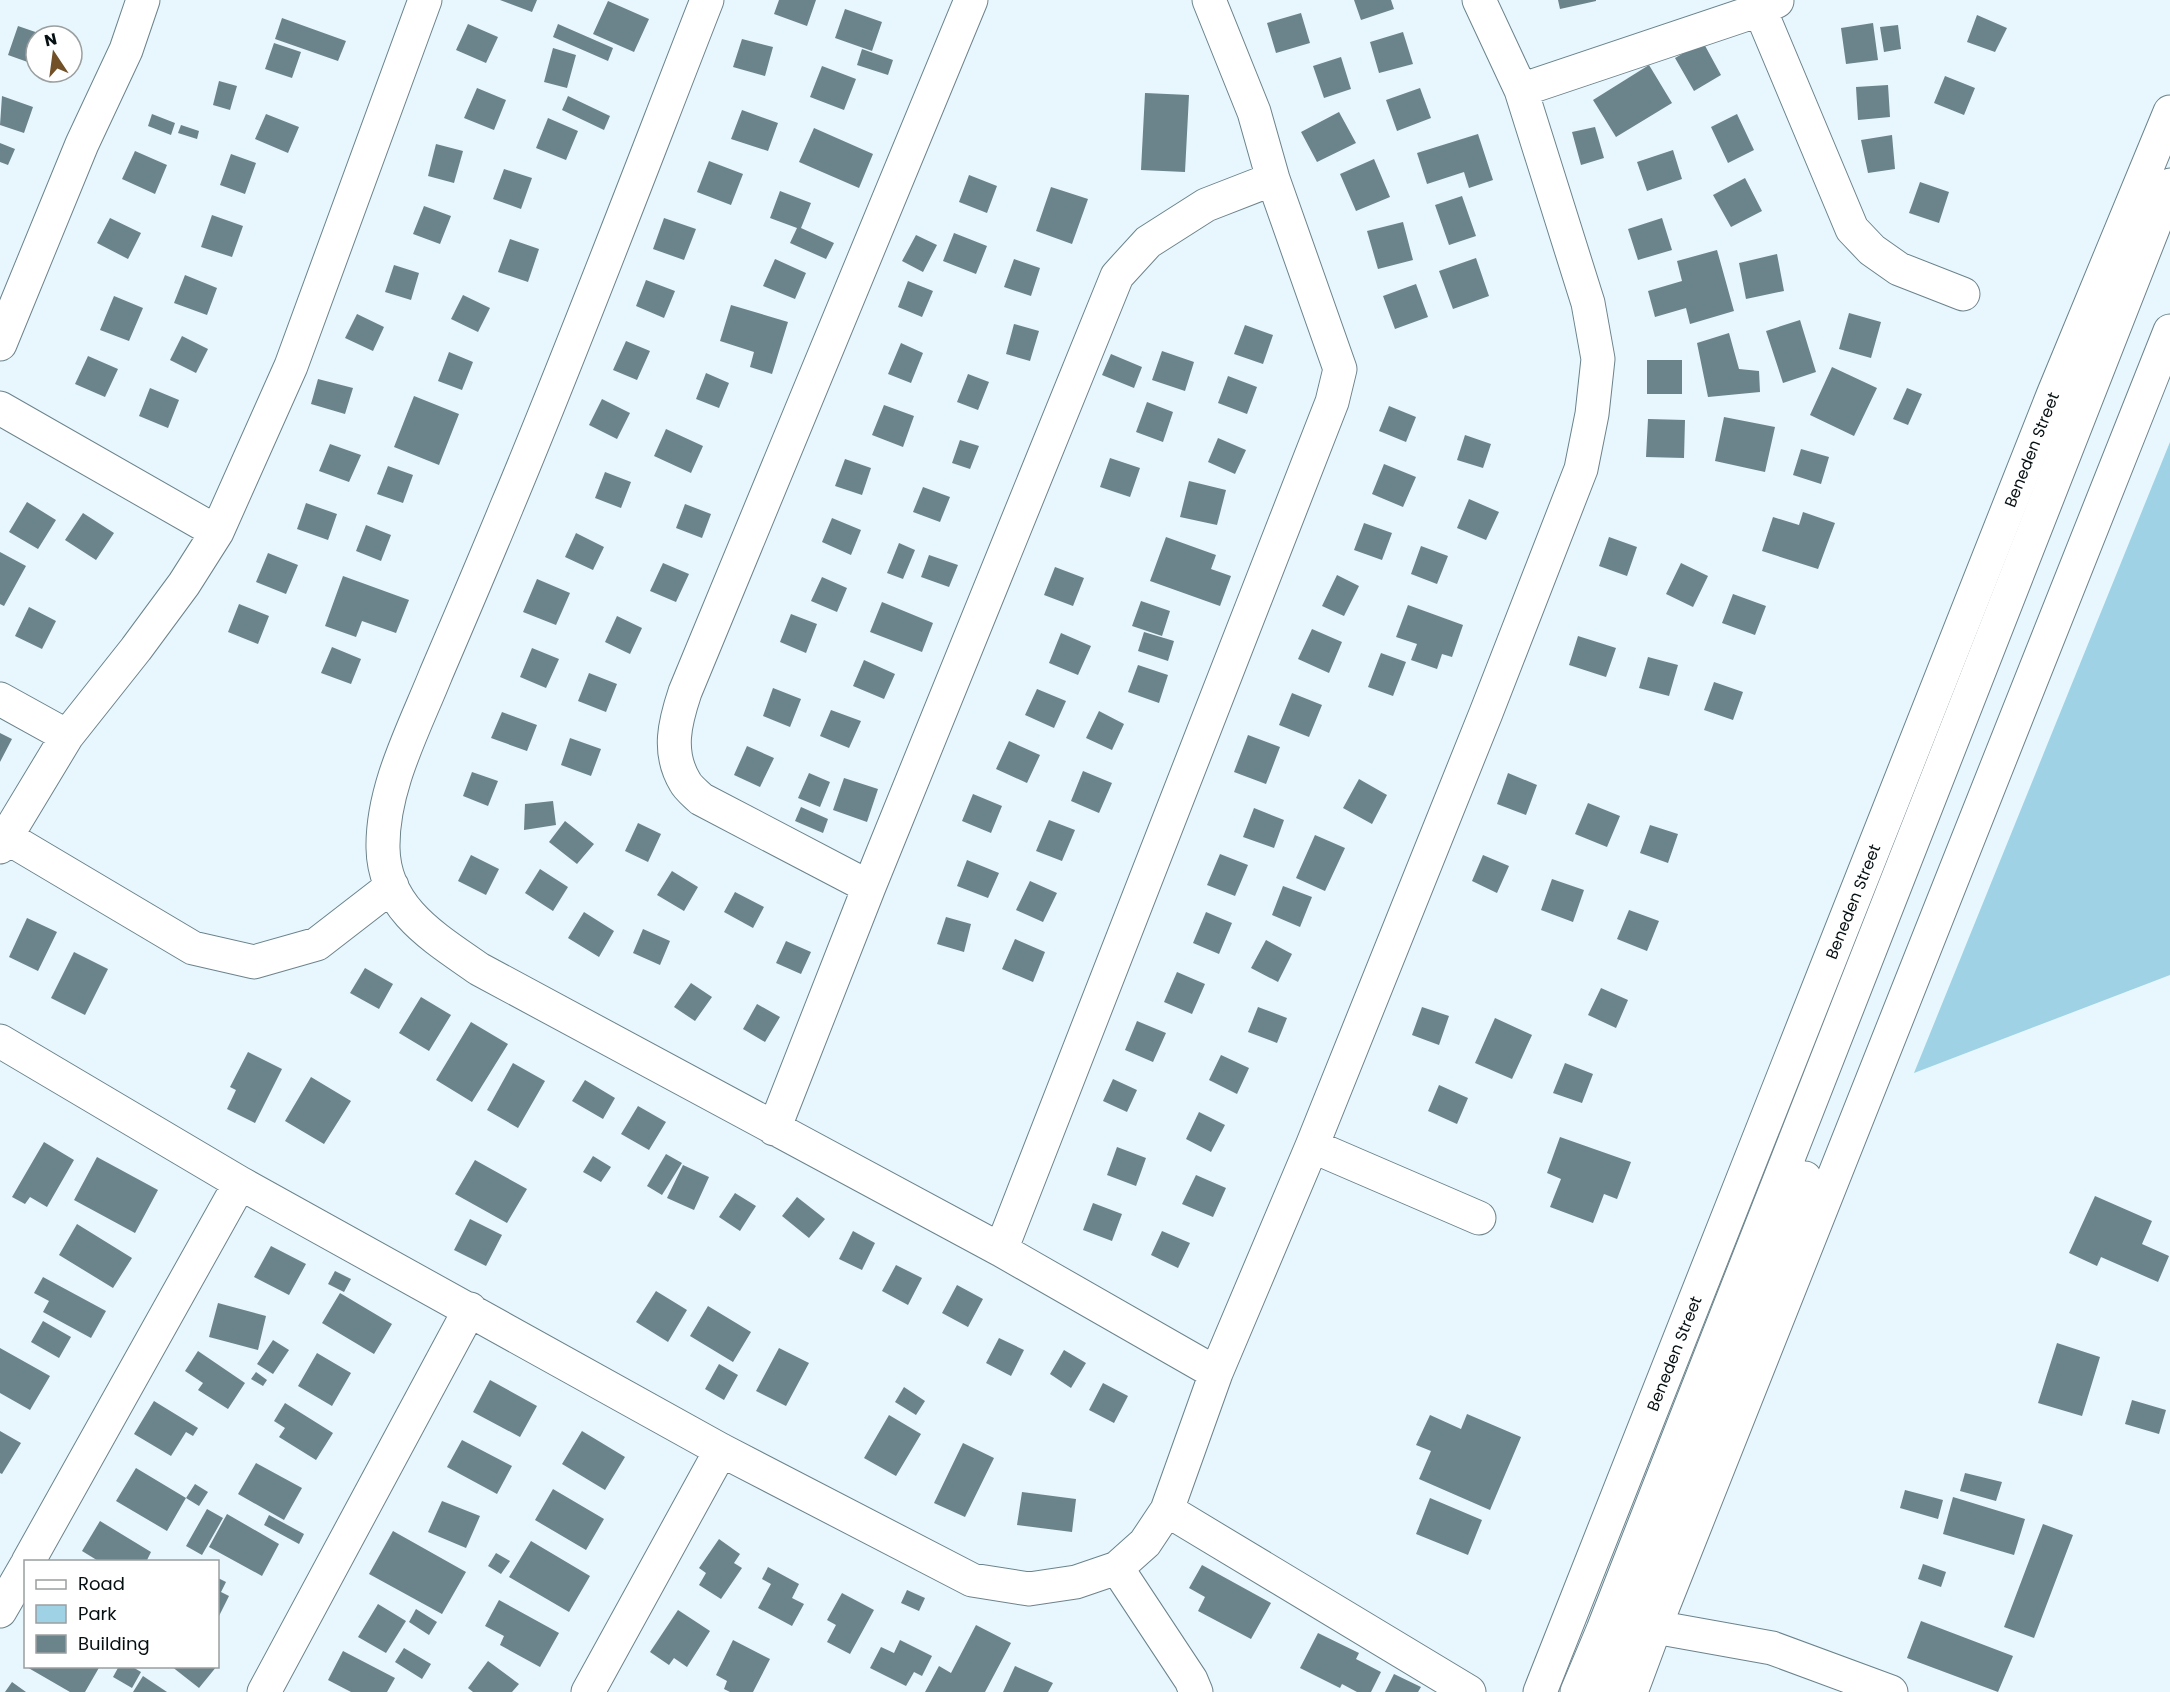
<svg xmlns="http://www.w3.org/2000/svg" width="2170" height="1692" font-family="Poppins,sans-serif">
	<rect width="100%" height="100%" fill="#e7f7fd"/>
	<path fill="#9ed2e4" d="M2170 442V975L1914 1073Z"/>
	<path fill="#6b838b" d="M500 0H537L532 12Z
		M779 0H816L807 26 774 14Z
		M1354 0H1391L1394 9 1361 20Z
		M1558 0H1596V1L1560 9Z
		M608 1 649 19 634 52 593 34Z
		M845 9 882 22 872 51 835 38Z
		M1301 13 1310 43 1276 53 1267 23Z
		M1977 15 2007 28 1995 52 1967 42Z
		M282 18 346 41 338 61 275 39Z
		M1873 23 1878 60 1846 64 1841 28Z
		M468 24 498 37 486 63 456 50Z
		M558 24 613 48 608 61 553 37Z
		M1898 25 1901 49 1884 52 1880 27Z
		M18 26 47 36H36V65L8 55Z
		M1403 32 1413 64 1379 73 1370 42Z
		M742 39 773 47 765 76 733 67Z
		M1703 42 1721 75 1694 91 1675 58Z
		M274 43 301 52 292 78 265 69Z
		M553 48 576 55 567 88 544 82Z
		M862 49 893 60 888 75 857 65Z
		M1341 57 1351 89 1324 98 1313 66Z
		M1649 65 1672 103 1616 137 1593 100Z
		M822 66 856 79 844 110 810 97Z
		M1945 76 1975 88 1964 115 1934 103Z
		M219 81 237 86 230 110 213 105Z
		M1888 85 1890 117 1858 120 1856 87Z
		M477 88 506 100 494 130 464 118Z
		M1420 88 1431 118 1397 131 1386 100Z
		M1145 93 1189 95 1185 172 1141 170Z
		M2 96 33 107 24 133 0 125Z
		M568 96 610 116 604 130 562 110Z
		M742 110 778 123 768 151 731 139Z
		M1339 112 1356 143 1317 162 1301 132Z
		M152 114 175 123 171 135 148 126Z
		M266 114 299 127 288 153 255 139Z
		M1737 114 1754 150 1728 163 1711 127Z
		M548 118 578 131 566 160 536 148Z
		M181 125 199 131 197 139 178 133Z
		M1595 127 1604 158 1581 165 1572 132Z
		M814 128 873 154 859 188 799 162Z
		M1478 134 1493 180 1469 188 1464 172 1427 184 1417 153Z
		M1892 135 1895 169 1868 173 1861 140Z
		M0 143 15 149 8 165 0 162Z
		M436 144 463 151 454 183 428 176Z
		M1673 150 1682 179 1647 191 1637 162Z
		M135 151 167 165 155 194 122 179Z
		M231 154 256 163 245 194 220 185Z
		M1374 159 1390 197 1356 211 1340 174Z
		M709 161 743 174 731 205 697 192Z
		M504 169 532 178 521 209 493 199Z
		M969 175 997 186 987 213 959 202Z
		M1745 178 1762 211 1731 227 1713 195Z
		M1920 182 1949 192 1939 223 1909 213Z
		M1051 187 1088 199 1072 244 1036 231Z
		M780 191 811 203 801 228 834 243 826 259 790 243 797 228 770 218Z
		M1462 196 1476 236 1449 245 1435 205Z
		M424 206 451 216 440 244 413 234Z
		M212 215 243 226 232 257 201 247Z
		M110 218 141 233 128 259 97 243Z
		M664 218 696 229 684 260 653 249Z
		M1662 218 1672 250 1638 260 1628 229Z
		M1403 222 1413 260 1378 269 1367 231Z
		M954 233 987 246 976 274 943 261Z
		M916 235 937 245 923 272 902 261Z
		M510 239 539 249 528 282 498 272Z
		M1717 250 1734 311 1690 324 1686 308 1655 317 1648 291 1682 281 1677 261Z
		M1777 254 1784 291 1746 299 1739 263Z
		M1476 258 1489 296 1453 309 1439 271Z
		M775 259 806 273 795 299 763 286Z
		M1014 259 1040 268 1031 296 1004 287Z
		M394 265 419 273 411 300 385 292Z
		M185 275 217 288 207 315 174 303Z
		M646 280 675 291 664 318 636 306Z
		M908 281 933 291 922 317 898 307Z
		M1416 284 1428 317 1395 329 1383 296Z
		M463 295 490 308 478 332 451 319Z
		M114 296 143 308 129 341 100 330Z
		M731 305 788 322 772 374 750 367 754 352 720 341Z
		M1849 313 1881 322 1871 358 1839 349Z
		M357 314 384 327 373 351 345 338Z
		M1800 320 1816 372 1783 383 1766 331Z
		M1014 324 1039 331 1030 361 1006 354Z
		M1245 325 1273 335 1263 364 1234 354Z
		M1729 333 1739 369 1759 371 1760 392 1708 397 1697 343Z
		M182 336 208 349 196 373 170 360Z
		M626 341 650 351 637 380 613 370Z
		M901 343 923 353 911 383 888 374Z
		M1162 351 1194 362 1185 391 1152 380Z
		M449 352 473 362 462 390 438 381Z
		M1111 354 1142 367 1134 388 1102 375Z
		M88 356 118 369 105 397 75 384Z
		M1647 360H1682V394H1647Z
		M1832 367 1877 388 1854 436 1810 415Z
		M706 373 729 383 719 408 696 399Z
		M968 374 989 382 978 410 957 402Z
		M1228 376 1257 387 1247 414 1218 403Z
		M318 379 353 388 345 414 311 404Z
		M150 388 179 400 168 428 139 416Z
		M1907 388 1922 394 1908 425 1893 419Z
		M414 396 459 414 439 465 394 447Z
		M602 399 630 413 617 439 589 425Z
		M1147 402 1173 412 1163 442 1136 432Z
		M884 405 914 416 903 447 872 435Z
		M1389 406 1416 417 1406 442 1379 431Z
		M1724 417 1775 427 1765 472 1715 461Z
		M1648 419 1685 420 1684 458 1646 457Z
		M666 429 703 446 691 473 654 456Z
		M1465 435 1491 444 1483 468 1457 460Z
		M1218 438 1246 450 1235 474 1208 462Z
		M960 440 979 446 970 469 952 463Z
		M330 444 361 455 349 482 319 471Z
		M1801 449 1829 457 1821 484 1793 475Z
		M1110 458 1140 468 1130 497 1100 487Z
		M845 459 871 468 862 495 835 486Z
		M1384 464 1416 477 1403 507 1372 494Z
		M388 466 413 475 403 503 377 494Z
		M605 472 631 482 621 508 595 498Z
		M1189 481 1226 490 1217 525 1180 517Z
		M923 487 950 497 940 522 913 512Z
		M1469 499 1499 512 1486 540 1457 528Z
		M27 502 56 520 38 549 9 532Z
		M306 503 337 514 328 540 297 529Z
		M685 504 711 514 702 538 676 528Z
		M1803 512 1835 523 1818 569 1762 551 1773 517 1799 525Z
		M83 513 114 533 96 560 65 540Z
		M832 518 861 530 851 555 822 542Z
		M1364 523 1392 533 1382 560 1354 550Z
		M366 525 391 535 381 561 356 551Z
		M576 533 604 547 593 570 565 557Z
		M1166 537 1216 555 1211 569 1231 576 1220 606 1150 581Z
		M1609 537 1637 547 1627 576 1599 566Z
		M899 543 915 550 903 579 887 573Z
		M1421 546 1448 556 1437 584 1411 574Z
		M0 552 26 566 4 606 0 604Z
		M268 553 298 565 286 594 256 582Z
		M929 555 958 565 949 587 921 577Z
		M663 563 689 574 676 602 650 591Z
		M1681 563 1708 576 1693 607 1666 594Z
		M1055 567 1084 578 1073 606 1044 595Z
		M1337 575 1359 586 1344 616 1322 606Z
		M343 576 409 600 396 633 362 621 356 637 325 626Z
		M822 577 847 588 837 612 811 601Z
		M537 579 570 593 556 625 523 612Z
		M1733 594 1766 606 1755 635 1722 623Z
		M1141 601 1170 611 1162 636 1132 626Z
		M882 602 933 623 922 652 870 632Z
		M239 604 269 616 258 644 228 632Z
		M1408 605 1463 625 1452 657 1442 654 1437 669 1411 660 1417 644 1396 637Z
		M29 607 56 621 42 649 15 636Z
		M791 614 817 624 806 653 780 642Z
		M617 616 642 628 630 654 605 642Z
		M1312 629 1342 642 1329 673 1298 659Z
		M1144 632 1174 641 1168 661 1138 651Z
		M1061 633 1091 646 1078 675 1049 663Z
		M1578 636 1616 648 1606 677 1569 665Z
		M332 647 361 659 351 684 321 673Z
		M532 648 559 659 546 688 520 677Z
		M1381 653 1406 662 1393 696 1368 687Z
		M1648 657 1678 665 1669 696 1639 688Z
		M864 660 895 674 884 699 853 686Z
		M1138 665 1168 675 1159 703 1128 692Z
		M589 673 617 684 606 712 578 701Z
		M1714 682 1743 692 1733 720 1704 710Z
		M773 688 801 699 790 727 763 716Z
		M1037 689 1066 701 1054 728 1025 715Z
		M1292 693 1322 705 1309 737 1279 725Z
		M831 710 861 721 849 748 820 736Z
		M1099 711 1124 724 1112 750 1086 738Z
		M502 712 537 725 527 751 491 738Z
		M0 733 12 739 0 762Z
		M1248 735 1280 747 1266 784 1234 772Z
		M570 738 601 749 591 776 561 765Z
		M1009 741 1040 755 1027 783 996 769Z
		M747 746 774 758 760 787 734 775Z
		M1083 771 1112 783 1099 813 1071 801Z
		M472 772 498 781 488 806 463 796Z
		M809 773 830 782 820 807 798 798Z
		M1508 773 1537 785 1526 815 1497 804Z
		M844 778 878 789 867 822 833 810Z
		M1359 779 1387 795 1372 824 1343 808Z
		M973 794 1002 806 991 833 962 821Z
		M553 801 556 825 524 830 525 804Z
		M1588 803 1620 816 1607 847 1575 834Z
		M801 807 828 819 823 833 795 821Z
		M1254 808 1284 820 1274 848 1243 837Z
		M1049 820 1075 830 1062 861 1036 851Z
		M565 821 594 844 577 864 549 842Z
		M638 823 661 834 648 862 625 851Z
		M1650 825 1678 834 1668 863 1640 853Z
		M1315 835 1345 848 1325 891 1296 878Z
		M1220 854 1248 865 1235 896 1207 885Z
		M471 855 499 869 486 895 458 881Z
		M1483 855 1509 866 1497 893 1472 881Z
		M967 860 999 873 988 898 957 886Z
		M540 869 568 887 553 911 525 893Z
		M672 871 698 887 684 911 657 895Z
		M1552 879 1584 890 1573 922 1541 910Z
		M1030 881 1057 893 1043 922 1016 910Z
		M1283 886 1312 897 1300 927 1272 915Z
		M735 892 764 907 753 928 724 912Z
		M1629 910 1659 921 1647 951 1617 939Z
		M584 912 614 931 599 957 568 938Z
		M1206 912 1232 923 1219 954 1193 943Z
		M946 917 971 924 964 952 937 944Z
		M27 918 57 932 38 971 9 957Z
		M643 929 670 941 660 965 633 953Z
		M1015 939 1045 952 1033 982 1002 969Z
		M1266 940 1292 954 1278 982 1251 968Z
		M786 941 811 952 801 974 776 963Z
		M74 952 108 969 85 1015 51 998Z
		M365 968 393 984 379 1009 350 993Z
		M1177 972 1205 984 1192 1014 1164 1002Z
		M691 983 712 997 695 1021 674 1007Z
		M1601 988 1628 1000 1616 1028 1588 1015Z
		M421 997 451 1015 429 1051 399 1033Z
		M757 1004 780 1017 765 1042 743 1029Z
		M1258 1007 1287 1018 1277 1043 1248 1032Z
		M1422 1007 1449 1016 1439 1045 1412 1035Z
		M1495 1018 1532 1035 1512 1079 1475 1063Z
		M1137 1021 1166 1033 1153 1062 1125 1050Z
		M471 1022 508 1044 472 1102 436 1080Z
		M248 1052 282 1069 255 1123 227 1109 236 1090 230 1087Z
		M1221 1055 1249 1068 1237 1094 1209 1080Z
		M513 1063 545 1081 518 1128 487 1110Z
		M1565 1063 1593 1074 1582 1103 1553 1093Z
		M311 1077 351 1101 324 1144 285 1121Z
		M1113 1079 1137 1090 1127 1112 1103 1101Z
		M585 1080 615 1098 603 1119 572 1101Z
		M1439 1085 1468 1098 1457 1124 1428 1111Z
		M638 1106 666 1122 649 1150 621 1134Z
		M1199 1112 1225 1125 1211 1152 1186 1139Z
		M1560 1137 1631 1162 1617 1199 1604 1194 1593 1223 1550 1207 1561 1179 1547 1173Z
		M44 1142 74 1160 47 1207 30 1197 25 1204 12 1197Z
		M1117 1147 1146 1158 1136 1186 1107 1175Z
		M666 1154 682 1163 662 1195 647 1186Z
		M593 1156 611 1167 601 1182 583 1172Z
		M97 1157 158 1190 135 1233 74 1200Z
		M475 1160 527 1189 507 1223 455 1194Z
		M683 1165 709 1177 694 1210 667 1198Z
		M1196 1175 1226 1188 1213 1217 1182 1204Z
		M735 1193 756 1206 740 1231 719 1217Z
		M2095 1196 2152 1221 2142 1244 2169 1256 2158 1282 2101 1257 2097 1266 2069 1253Z
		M797 1197 825 1219 809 1238 782 1216Z
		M1093 1203 1122 1214 1112 1241 1083 1230Z
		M470 1219 502 1235 486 1266 454 1250Z
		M77 1224 132 1258 113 1288 59 1255Z
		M853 1231 875 1243 862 1270 839 1259Z
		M1162 1231 1190 1243 1178 1268 1151 1255Z
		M271 1246 306 1264 289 1295 254 1277Z
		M896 1265 922 1278 908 1305 882 1291Z
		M335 1271 351 1279 344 1292 328 1284Z
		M43 1277 106 1311 91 1338 43 1312 49 1301 34 1293Z
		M957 1285 983 1299 968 1327 942 1313Z
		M656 1291 687 1310 668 1342 636 1322Z
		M340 1293 392 1324 374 1354 322 1323Z
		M218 1303 266 1316 258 1350 209 1337Z
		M708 1306 751 1332 733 1362 690 1336Z
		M43 1321 71 1337 59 1358 31 1342Z
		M999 1338 1024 1350 1011 1376 986 1363Z
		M273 1340 289 1350 273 1374 257 1364Z
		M2057 1343 2100 1357 2082 1416 2038 1403Z
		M0 1348 50 1376 30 1410 0 1393Z
		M779 1348 809 1363 786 1406 756 1391Z
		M1064 1350 1086 1363 1071 1388 1050 1374Z
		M198 1351 245 1383 228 1409 198 1390 203 1383 185 1371Z
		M317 1353 351 1373 332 1406 298 1386Z
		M719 1364 738 1375 724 1400 705 1389Z
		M256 1372 267 1380 263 1386 251 1379Z
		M490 1380 537 1406 520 1437 473 1412Z
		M1103 1383 1128 1396 1114 1423 1089 1410Z
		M904 1387 925 1401 916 1415 895 1402Z
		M2132 1400 2166 1410 2159 1434 2125 1424Z
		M154 1401 198 1428 193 1436 186 1432 171 1456 134 1434Z
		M285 1403 333 1433 316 1460 279 1437 285 1428 274 1421Z
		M1467 1414 1521 1437 1490 1510 1419 1479 1431 1451 1416 1445 1430 1415 1461 1429Z
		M889 1415 921 1434 896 1476 864 1458Z
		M0 1431 21 1443 2 1474 0 1473Z
		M582 1431 625 1457 605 1490 562 1464Z
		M462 1440 512 1466 497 1494 447 1467Z
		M963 1443 994 1458 965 1517 934 1503Z
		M256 1463 302 1488 284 1520 238 1494Z
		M136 1468 186 1498 167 1531 116 1501Z
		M1965 1473 2002 1482 1996 1501 1960 1491Z
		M195 1484 208 1492 199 1506 186 1498Z
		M553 1489 604 1519 586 1550 535 1520Z
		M1905 1490 1943 1500 1938 1519 1900 1508Z
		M1022 1492 1076 1499 1072 1532 1017 1525Z
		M1953 1497 2025 1519 2014 1555 1943 1534Z
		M1430 1498 1482 1520 1468 1555 1416 1534Z
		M442 1501 480 1516 466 1548 428 1532Z
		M207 1509 223 1518 202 1555 186 1546Z
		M227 1514 279 1544 262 1576 209 1547Z
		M269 1515 304 1534 299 1544 264 1525Z
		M100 1521 151 1552 146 1562H100L82 1551Z
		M2043 1524 2073 1535 2034 1638 2004 1627Z
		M393 1531 466 1572 442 1614 369 1574Z
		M719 1539 740 1554 734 1563 742 1568 721 1599 699 1585 706 1573 699 1568Z
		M531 1541 590 1576 569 1612 509 1577Z
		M496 1553 510 1561 501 1574 488 1566Z
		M1923 1564 1946 1572 1941 1587 1918 1579Z
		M1202 1565 1271 1603 1251 1639 1198 1611 1205 1597 1189 1588Z
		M768 1567 799 1584 792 1598 804 1604 792 1626 758 1608 771 1584 762 1579Z
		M218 1578 226 1582 221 1592 229 1596 218 1618Z
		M907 1590 925 1598 919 1611 901 1603Z
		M842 1593 874 1610 850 1654 827 1642 836 1625 827 1620Z
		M499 1600 559 1633 540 1667 500 1645 504 1636 485 1626Z
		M378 1604 406 1621 386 1653 358 1637Z
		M416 1609 437 1622 429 1635 409 1622Z
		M678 1610 710 1631 687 1667 674 1658 669 1665 650 1652Z
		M1921 1621 2013 1656 1998 1692 1907 1658Z
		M976 1625 1011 1643 985 1692H925L939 1666 951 1673Z
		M1318 1633 1359 1653 1356 1659 1381 1672 1371 1692H1357L1342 1684 1340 1688 1300 1668Z
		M733 1640 770 1659 753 1692H730L724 1689 727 1681 716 1675Z
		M900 1640 932 1656 922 1676 914 1672 906 1686 870 1668 881 1647 894 1653Z
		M404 1648 431 1664 422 1679 395 1662Z
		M343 1651 395 1678 387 1692H351L328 1680Z
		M488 1661 519 1684 512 1692H473L468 1688Z
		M25 1666H100L85 1692H70Z
		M119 1666H131L141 1672 132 1688 113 1677Z
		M171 1666H217L199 1688Z
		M1015 1666 1053 1683 1048 1692H1003Z
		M1394 1674 1421 1687 1418 1692H1385Z
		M143 1676 167 1692H133Z
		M12 1682 26 1692H5Z"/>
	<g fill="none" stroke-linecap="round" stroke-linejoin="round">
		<g stroke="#6b838c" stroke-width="35">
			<path id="minor" d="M707 0C641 169 577 339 507 506 484 562 460 618 436 674 414 729 382 788 383 848 384 909 435 938 479 969L1001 1250 1216 1373
				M1756 0 1852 229 1872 250 1899 269 1963 294
				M1521 90 1759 10 1777 1
				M0 344 82 144 126 50 143 0
				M0 408 217 532
				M0 699 67 736
				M6 837 193 948 254 962 317 944 392 886
				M0 847 67 736 136 649 184 584 217 532 291 366 425 0
				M869 887 701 799C696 794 688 788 685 782 667 752 675 722 685 692L971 0
				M0 1041 240 1183 721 1450 972 1580 1029 1589 1076 1582 1117 1568 1145 1543 1167 1510 1216 1373 1312 1146 1486 713 1581 469 1592 414 1598 359 1588 303 1521 90 1479 0
				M774 1129 869 887 1117 276 1148 242 1206 205 1273 179
				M1312 1146 1479 1218
				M1001 1250 1332 402 1340 369 1273 179 1254 112 1209 0
				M1167 1510 1469 1692
				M28 1562 240 1183
				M1117 1568 1191 1680 1196 1692
				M0 1611 26 1566
				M1655 1627 1772 1648 1891 1692
				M264 1692 470 1309
				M588 1692 721 1450
				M1577 1692 1603 1630 2170 185
				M1606 1692 1805 1178"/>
		</g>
		<g stroke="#6b838c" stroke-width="35">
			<g id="major">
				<path id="s1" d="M1540 1692 2053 395 2170 112"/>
				<path d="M1631 1692 1660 1614 2170 331"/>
			</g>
		</g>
		<use href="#minor" stroke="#fff" stroke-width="33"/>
		<use href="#major" stroke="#fff" stroke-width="33"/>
	</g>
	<g text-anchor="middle" stroke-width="6" stroke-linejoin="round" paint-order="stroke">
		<g font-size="16" fill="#060f12" stroke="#fff">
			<text dy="6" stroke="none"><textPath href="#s1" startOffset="1336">Beneden Street</textPath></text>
			<text dy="6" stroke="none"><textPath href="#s1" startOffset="850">Beneden Street</textPath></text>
			<text dy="6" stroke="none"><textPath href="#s1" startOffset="364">Beneden Street</textPath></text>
		</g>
	</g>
	<rect x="24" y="1560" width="195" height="108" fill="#ffffff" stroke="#9b9fa0" stroke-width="1.5"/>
	<rect x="36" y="1580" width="30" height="9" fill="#ffffff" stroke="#9b9fa0" stroke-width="1.5"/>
	<text x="78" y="1590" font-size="18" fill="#060f12">Road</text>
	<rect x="36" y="1605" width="30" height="18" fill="#9ed2e4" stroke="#9b9fa0" stroke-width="1.5"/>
	<text x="78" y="1620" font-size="18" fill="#060f12">Park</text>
	<rect x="36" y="1635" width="30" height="18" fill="#6b838b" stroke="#9b9fa0" stroke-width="1.5"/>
	<text x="78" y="1650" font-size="18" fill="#060f12">Building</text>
	<g transform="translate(54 54) rotate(347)"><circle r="28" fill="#ffffff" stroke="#9b9fa0" stroke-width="1.5"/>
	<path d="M0-4.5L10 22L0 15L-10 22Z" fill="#725128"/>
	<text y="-9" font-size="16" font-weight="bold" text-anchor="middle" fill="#060f12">N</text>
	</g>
</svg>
